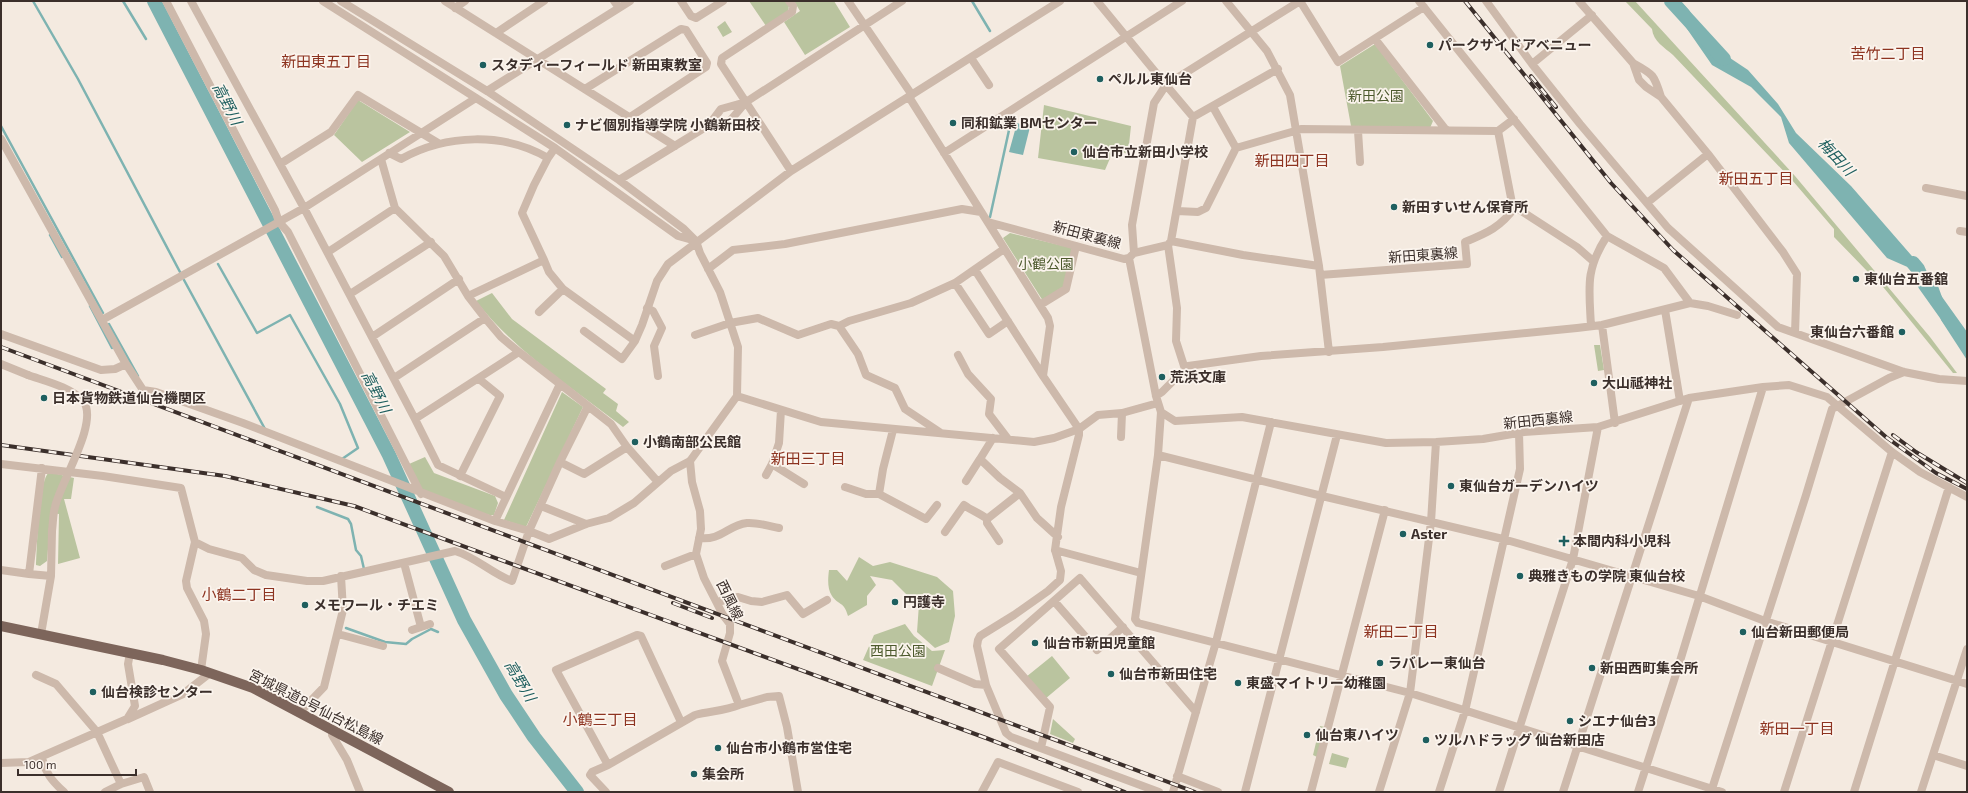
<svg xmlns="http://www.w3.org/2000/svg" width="1968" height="793" font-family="'Exo 2','Noto Sans JP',sans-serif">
	<rect width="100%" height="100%" fill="#f4eae0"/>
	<path fill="#bac49f" d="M749 1H786L789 5 788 12 766 26Z
		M794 1H834L850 27 805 55 784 22 800 11Z
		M1625 1H1635L1795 176 1930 337 1957 373H1953L1871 272H1868L1834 237V229L1792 180 1673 55C1665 48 1653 41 1652 29Z
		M725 21 732 32 723 37 717 27Z
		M1375 44 1433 121 1430 128 1351 126 1340 66Z
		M358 100 410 132 362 162 334 135Z
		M1044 105 1131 126 1128 154 1114 149 1105 170 1038 158Z
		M1010 233 1072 248 1064 288 1043 301 1003 238Z
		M492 293 512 319 606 389 603 393 618 404 616 411 629 422 623 427C572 388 516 352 476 301Z
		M1594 345H1600L1604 370 1598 371Z
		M562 392 583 407 526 527 504 520Z
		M425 457 434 473 495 496 498 503 494 515H489L423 492 409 464Z
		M49 472 74 478 71 499H64L80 558 58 564 59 514 51 513 47 561 40 566 36 565C37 548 38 482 49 472Z
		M859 557 873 566 890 562 937 577 953 591 955 616 949 642 935 648 917 632 919 604 909 597 892 580 870 576 876 585 867 596V605L848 616C844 601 839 606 832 596 827 589 828 578 829 570H837L847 581Z
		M905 624 914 636 932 651 945 650 932 686 863 660 874 635Z
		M1052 656 1070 678 1045 699 1026 677Z
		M1053 719 1075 739 1073 743 1050 734Z
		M1320 726 1325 727 1317 757 1313 755Z
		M1332 753 1349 758 1346 768 1329 764Z"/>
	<path fill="#7eb3b1" d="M1665 1H1681L1689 10 1709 44 1748 70 1778 104 1796 133 1851 186 1938 286 1946 308 1967 345V360L1941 320 1933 289 1912 269 1887 258 1789 143 1781 117 1751 87 1712 65 1676 13Z
		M1017 123 1030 127 1023 155 1009 152Z"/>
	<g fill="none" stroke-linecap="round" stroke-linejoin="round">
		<path stroke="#7eb3b1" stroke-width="2.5" d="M33 1 78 79 180 272
			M123 1 146 39
			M972 1 990 31
			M1 126 103 313
			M990 217 1011 121
			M50 235 62 257
			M218 264 257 333 290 315 340 404 358 448 342 459
			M184 280 265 429
			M90 306 112 348
			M109 324 138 376
			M317 507 348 519 351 524 356 550 361 556 364 569
			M346 628 385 642 406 644 412 639 431 629 438 632"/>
		<path stroke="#7eb3b1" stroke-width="14" d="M154 1 389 455 464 620 506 695 534 737 577 792
			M1671 1 1724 59
			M1913 263 1918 269 1925 285 1967 344"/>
		<path stroke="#cdb9ab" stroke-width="8" d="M166 1 275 210 279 222 288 232 421 494
			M191 1 304 208 415 419
			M323 1 555 148 678 236 696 241
			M445 1 675 146
			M614 1 619 8
			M681 1 691 16 696 18 723 1
			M789 1 793 6 792 12 722 58 721 64 791 171
			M848 1 912 95
			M1097 1 1166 85 1154 103 1132 225 1134 253
			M1226 1 1267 51 1290 95 1319 266 1329 352
			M1300 1 1338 62 1424 7
			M1419 1 1607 236 1664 268 1690 303
			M1486 1 1532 64 1580 124 1668 228 1778 327 1904 372 1939 379 1967 381
			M1579 1 1633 63 1639 80 1646 87 1661 97 1708 154 1783 252 1797 274 1795 333
			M455 8 465 1
			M496 33 544 1
			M1375 39 1446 130
			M971 58 989 85
			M1633 63C1653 74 1654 74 1661 97
			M1532 64 1592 15
			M585 89 681 29 686 30 707 63 706 67 630 117
			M487 91 630 1
			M909 97 1048 318 1050 326 1043 376 1079 429 1098 415 1122 413 1158 403
			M1213 107 1236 148
			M1193 117 1278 69
			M709 125 729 122 746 102
			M1358 131 1360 162
			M1498 131 1512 203 1515 207
			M1 139 126 364 115 369 101 370 1 334
			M389 153 401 159C446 134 504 132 548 158L555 148
			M944 153 1182 1
			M381 159 395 208 444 256 468 296 485 318 501 337 519 352
			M280 164 331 132 358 95 438 143
			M619 180 709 125 721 109 746 102 902 1
			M1926 188 1967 196
			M1647 203 1708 154
			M1177 211 1198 212 1206 208 1236 148 1295 131 1301 129 1498 131 1514 119
			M988 222 1124 259 1129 258 1134 253 1168 245 1171 241 1243 255 1319 266
			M1960 231 1967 232
			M1171 241 1193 117 1166 85 1300 1
			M1168 245 1177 308 1176 341 1185 369
			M328 252 395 208
			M1129 258 1156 396 1161 412 1158 455 1135 619 1138 623 1410 693 1722 792
			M544 260 522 213 534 185 548 158
			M708 269 733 250 785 244 962 209 981 212
			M975 270 1043 376
			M1320 275 1467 264 1465 242C1487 233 1501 227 1515 207L1577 247 1593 261
			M955 283 989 334 1008 321
			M350 294 431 242
			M468 296 544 260 549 272 563 289 635 341
			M1040 305 1066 289 1076 246
			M647 308 653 311 662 328 654 346 658 376
			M1665 310 1680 401
			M539 312 563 289
			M102 320 304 208 476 98
			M1602 325 1615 423
			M839 326 858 354 866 375 895 388 905 409 941 433
			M1591 326C1589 287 1585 270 1607 236
			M584 331 622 359 635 341 642 325 657 281 668 264 791 171 1060 1
			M695 335 730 323 758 318 798 335 831 324 839 326 849 321 911 303 955 283 1004 249
			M372 337 459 279
			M958 355 968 374 991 399 989 414 1008 439
			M1 364 28 375
			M126 364 143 390 156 392 243 423 495 521 529 531 560 462 584 474 627 447
			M394 378 485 318
			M560 384 611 424 627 447 658 482
			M737 396 821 422 1034 442 1054 438 1079 429V435L1061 507 1055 550 1061 571 1060 580 1048 591 1014 615 980 636 978 640 977 646 986 685 1006 733 1011 737 1159 792
			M1156 396 1162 392 1188 366 1261 356 1383 347 1577 328 1602 325 1690 303 1708 306 1737 315
			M781 410 779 443 772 464 804 484
			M1161 412 1175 421 1242 417 1386 443 1436 442 1483 439 1524 432 1598 427 1689 398 1763 387 1789 385 1827 397 1892 452 1920 472 1967 497
			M1121 437 1122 413
			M993 438 980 459 1000 478 1020 493 1037 518 1058 537
			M1158 455 1322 496 1503 539 1699 596 1765 621 1967 684
			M690 461 692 482 700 511 701 529 696 554 704 578 723 615 730 624V633L722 661 739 705 767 697 779 696 787 727 798 792
			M560 462 588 406
			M1 464 103 476 181 488 195 542 209 549 242 558 254 570 266 575 307 581H323L455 551C476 557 492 574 512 581L529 531 549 539 586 524 609 518 634 503 671 471 690 461 737 396 738 347 720 292 700 253 696 241 684 229 619 180 487 91 341 1
			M42 468 29 574 51 576
			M766 475 772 464
			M460 476 500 396 479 379
			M966 481 980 459
			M845 487 866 494H879L883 469 893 430
			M879 494 926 519 937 505
			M541 506 586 524
			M495 521 560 384 519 352 415 419 438 465 506 497
			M945 532 964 505C972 511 980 513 987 519
			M699 538C721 541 728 525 747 523 756 522 769 526 779 528
			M999 541 987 523V519L1020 493
			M195 542 186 581 187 588 204 621 206 634 201 670
			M1055 550 1141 573
			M404 563 421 627
			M665 566 696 554
			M1 570 29 574
			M1054 601 1097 650 1123 627
			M717 602 738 597 751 601 762 602 787 595 803 614 827 600
			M412 630 430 624
			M41 634 51 576 52 531
			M338 634 383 646
			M938 668 975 684 986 685
			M36 675 56 684 97 732 121 784
			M300 712 324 687 343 610 341 576
			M128 719 183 694 210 673
			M681 722 641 636 637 635 556 670 608 765 695 715C710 711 725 711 739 705
			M333 730 332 735 347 760 360 792
			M1041 748 1050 707 999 649 1080 578 1196 712
			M1933 755 1967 766
			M42 757C45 773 52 781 64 792
			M1 763 29 762 127 719 135 706 128 664 130 653
			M1177 776 1218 792
			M105 792 121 784 144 777 150 792
			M606 792 590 775 592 772 608 765
			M982 792 998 762 1078 792
			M1173 792 1216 642 1271 422
			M1245 792 1337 435
			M1311 792 1385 510
			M1379 792 1410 693 1431 522 1436 442
			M1439 792 1465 711 1520 469 1519 433
			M1499 792 1573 559 1598 427
			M1563 792 1689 398
			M1638 792 1677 671 1763 387
			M1711 792 1806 495 1832 409 1889 378 1904 372
			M1784 792 1892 452
			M1854 792 1949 487
			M1921 792 1967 649"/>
		<path stroke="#7d655b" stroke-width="10" d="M1 626 163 660 201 670 253 688 449 792"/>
		<g stroke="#3b2f2b" stroke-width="4">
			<path id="rail" d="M1465 1 1611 183 1673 250 1886 437 1936 473 1967 489
				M1531 76 1556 107
				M1 347 1195 792
				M1893 435 1916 452 1967 483
				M1 445 225 476 354 506 986 738 1125 792
				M673 603 712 618"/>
		</g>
		<use href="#rail" stroke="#fbf4ed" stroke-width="2.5" stroke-dasharray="8" stroke-linecap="butt"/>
		<path stroke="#cdb9ab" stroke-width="8" d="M28 375C45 381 71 387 83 401 100 421 60 483 55 507 53 514 53 523 52 531"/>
	</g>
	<g fill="#1e5f5f" stroke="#fbf4ed" stroke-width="1.5">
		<circle cx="1430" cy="45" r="4"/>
		<circle cx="483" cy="65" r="4"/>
		<circle cx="1100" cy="79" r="4"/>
		<circle cx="953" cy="123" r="4"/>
		<circle cx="567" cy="125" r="4"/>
		<circle cx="1074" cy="152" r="4"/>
		<circle cx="1394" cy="207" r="4"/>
		<circle cx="1856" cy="279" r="4"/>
		<circle cx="1902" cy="332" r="4"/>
		<circle cx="1162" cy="377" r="4"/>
		<circle cx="1594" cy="383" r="4"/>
		<circle cx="44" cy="398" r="4"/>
		<circle cx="635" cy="442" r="4"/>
		<circle cx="1451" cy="486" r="4"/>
		<circle cx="1403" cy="534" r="4"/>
		<path d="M1562 535h4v4h4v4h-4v4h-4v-4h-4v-4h4z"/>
		<circle cx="1520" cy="576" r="4"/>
		<circle cx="895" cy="602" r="4"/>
		<circle cx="305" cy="605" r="4"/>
		<circle cx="1743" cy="632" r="4"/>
		<circle cx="1035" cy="643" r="4"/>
		<circle cx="1380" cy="663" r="4"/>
		<circle cx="1592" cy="668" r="4"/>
		<circle cx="1111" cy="674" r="4"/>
		<circle cx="1238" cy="683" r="4"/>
		<circle cx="93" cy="692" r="4"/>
		<circle cx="1570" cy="721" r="4"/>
		<circle cx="1307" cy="735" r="4"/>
		<circle cx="1426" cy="740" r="4"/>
		<circle cx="718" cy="748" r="4"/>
		<circle cx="694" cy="774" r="4"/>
	</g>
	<g text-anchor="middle" stroke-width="3.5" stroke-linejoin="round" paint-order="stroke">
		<g font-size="14" font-weight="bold" fill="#3b2f2b" stroke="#fbf4ed" text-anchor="start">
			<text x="1438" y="50">パークサイドアベニュー</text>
			<text x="491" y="70">スタディーフィールド 新田東教室</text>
			<text x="1108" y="84">ペルル東仙台</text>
			<text x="961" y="128">同和鉱業 BMセンター</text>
			<text x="575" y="130">ナビ個別指導学院 小鶴新田校</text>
			<text x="1082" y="157">仙台市立新田小学校</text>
			<text x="1402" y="212">新田すいせん保育所</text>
			<text x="1864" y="284">東仙台五番舘</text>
			<text x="1894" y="337" text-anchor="end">東仙台六番館</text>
			<text x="1170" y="382">荒浜文庫</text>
			<text x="1602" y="388">大山祗神社</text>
			<text x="52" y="403">日本貨物鉄道仙台機関区</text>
			<text x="643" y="447">小鶴南部公民館</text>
			<text x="1459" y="491">東仙台ガーデンハイツ</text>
			<text x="1411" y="539">Aster</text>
			<text x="1573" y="546">本間内科小児科</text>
			<text x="1528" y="581">典雅きもの学院 東仙台校</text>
			<text x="903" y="607">円護寺</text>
			<text x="313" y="610">メモワール・チエミ</text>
			<text x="1751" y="637">仙台新田郵便局</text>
			<text x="1043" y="648">仙台市新田児童館</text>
			<text x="1388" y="668">ラバレー東仙台</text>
			<text x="1600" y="673">新田西町集会所</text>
			<text x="1119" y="679">仙台市新田住宅</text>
			<text x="1246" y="688">東盛マイトリー幼稚園</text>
			<text x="101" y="697">仙台検診センター</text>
			<text x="1578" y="726">シエナ仙台3</text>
			<text x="1315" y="740">仙台東ハイツ</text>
			<text x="1434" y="745">ツルハドラッグ 仙台新田店</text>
			<text x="726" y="753">仙台市小鶴市営住宅</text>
			<text x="702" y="779">集会所</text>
		</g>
		<g font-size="14" fill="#4d5a2d" stroke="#fbf4ed">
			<text x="1376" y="101">新田公園</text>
			<text x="1046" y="269">小鶴公園</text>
			<text x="898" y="656">西田公園</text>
		</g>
		<g font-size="14" fill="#3b2f2b" stroke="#fbf4ed">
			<text transform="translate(1087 235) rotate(15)" y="5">新田東裏線</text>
			<text transform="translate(1423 255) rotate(-4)" y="5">新田東裏線</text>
			<text transform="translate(1538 420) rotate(-6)" y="5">新田西裏線</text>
			<text transform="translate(730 600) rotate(64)" y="5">西風線</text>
			<text transform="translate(316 707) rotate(27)" y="5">宮城県道8号仙台松島線</text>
		</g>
		<g font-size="15" fill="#8d3320" stroke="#fbf4ed">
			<text x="1888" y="59">苦竹二丁目</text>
			<text x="326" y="67">新田東五丁目</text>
			<text x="1292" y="166">新田四丁目</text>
			<text x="1756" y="184">新田五丁目</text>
			<text x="808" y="464">新田三丁目</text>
			<text x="239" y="600">小鶴二丁目</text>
			<text x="1401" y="637">新田二丁目</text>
			<text x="600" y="725">小鶴三丁目</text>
			<text x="1797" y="734">新田一丁目</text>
		</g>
		<g font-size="15" font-style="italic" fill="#1e5f5f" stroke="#fbf4ed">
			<text transform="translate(227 104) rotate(63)" y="5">高野川</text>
			<text transform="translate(1836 157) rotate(47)" y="5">梅田川</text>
			<text transform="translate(376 392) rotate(63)" y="5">高野川</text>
			<text transform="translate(520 681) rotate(59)" y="5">高野川</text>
		</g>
	</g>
	<rect width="1968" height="793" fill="none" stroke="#3b2f2b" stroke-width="4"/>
	<path d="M18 769v6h118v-6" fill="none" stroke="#3b2f2b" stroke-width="2"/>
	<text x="24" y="769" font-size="12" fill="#3b2f2b" stroke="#fbf4ed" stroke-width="3" paint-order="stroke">100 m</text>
</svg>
